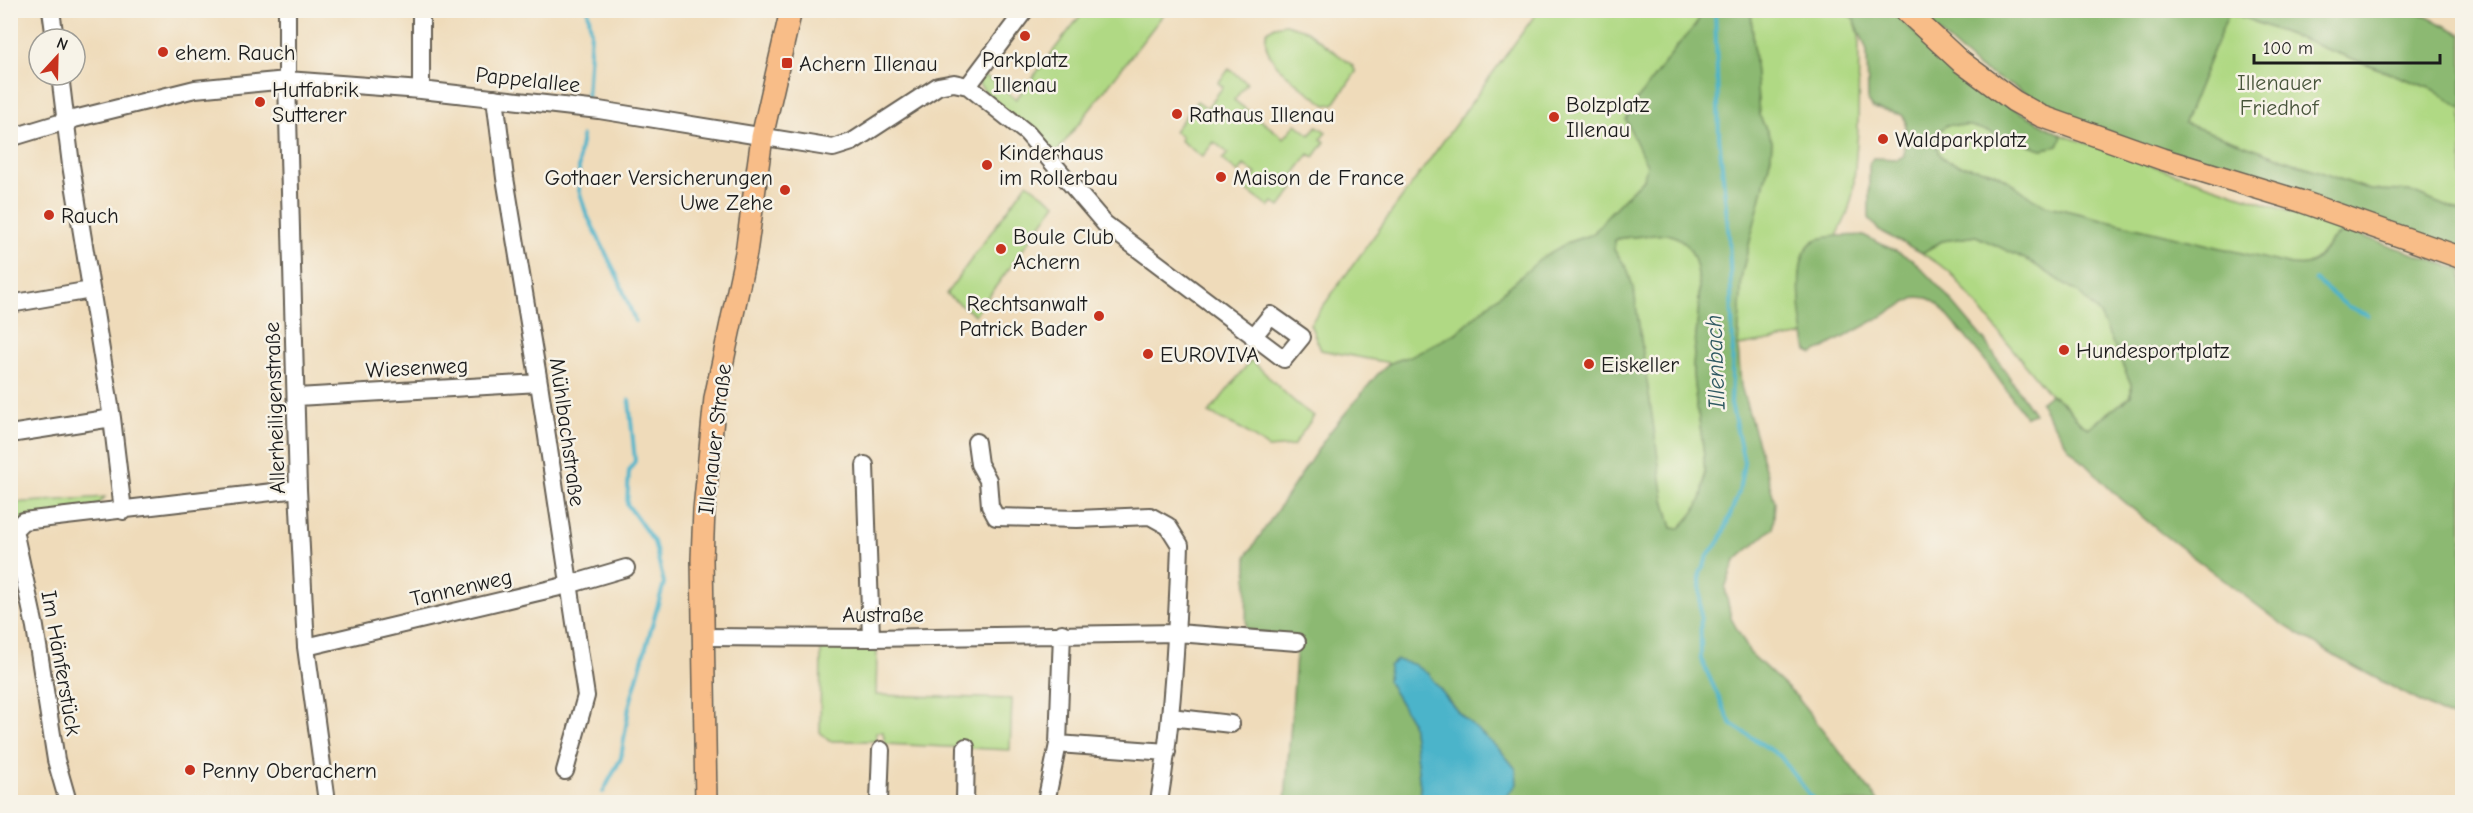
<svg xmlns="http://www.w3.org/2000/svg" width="2473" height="813" font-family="'Comic Neue',sans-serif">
	<rect width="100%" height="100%" fill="#f7f3e8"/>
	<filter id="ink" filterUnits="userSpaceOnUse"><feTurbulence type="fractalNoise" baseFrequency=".0167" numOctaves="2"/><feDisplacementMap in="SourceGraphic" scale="12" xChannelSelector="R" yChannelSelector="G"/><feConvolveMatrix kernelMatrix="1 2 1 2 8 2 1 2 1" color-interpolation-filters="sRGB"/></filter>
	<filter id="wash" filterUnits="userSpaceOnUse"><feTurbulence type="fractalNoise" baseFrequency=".008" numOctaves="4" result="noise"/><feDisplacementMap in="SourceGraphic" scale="24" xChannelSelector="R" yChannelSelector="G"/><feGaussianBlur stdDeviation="1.35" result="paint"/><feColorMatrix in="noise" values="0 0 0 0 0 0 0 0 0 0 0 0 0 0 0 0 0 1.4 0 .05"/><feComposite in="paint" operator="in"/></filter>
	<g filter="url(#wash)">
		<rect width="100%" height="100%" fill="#efdbba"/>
		<path fill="#b0d984" stroke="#667a50" stroke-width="1.5" d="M1084 11H1166L1053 157 989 97 978 83 983 74 1016 99Z
			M1538 11H1703L1695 26 1678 45 1631 108 1632 132 1648 165 1643 179 1608 215 1593 234 1569 242 1544 257 1456 333 1411 356 1390 363 1321 350 1310 324Z
			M1751 11H1845L1855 21 1859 35 1858 130 1853 193 1847 215 1836 238C1831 238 1823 238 1818 239 1790 249 1802 313 1804 335L1738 346 1742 273 1771 156 1772 141 1759 115Z
			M2229 12 2432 89 2462 109V213L2409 191 2370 190 2184 123Z
			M1285 24 1305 30 1352 65 1356 72 1334 104 1326 105C1304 87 1257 62 1267 31L1275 26Z
			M1229 69 1247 83 1234 100 1284 138 1296 124 1310 135 1317 126 1326 132 1321 139 1325 142 1314 157 1309 154 1294 174 1301 179 1280 207 1273 202 1269 207 1245 189 1256 174 1244 165 1239 173 1222 160 1228 153 1214 142 1202 157 1180 140 1182 137 1174 131 1197 101 1207 108 1223 87 1218 83Z
			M1947 125 1971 126 2042 149 2058 146 2062 135 2347 231C2327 236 2321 262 2306 265 2301 266 2295 265 2291 265L2044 205C2027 196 2014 183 1997 174 1973 162 1932 174 1936 134Z
			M1027 183 1056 204 975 315 946 294Z
			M1666 234C1719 242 1692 338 1693 373 1695 412 1709 452 1703 491 1701 506 1689 519 1679 529L1672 528 1664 499 1614 249 1615 240 1621 238Z
			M1976 236C2013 253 2078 280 2101 316 2113 336 2121 362 2131 384V396L2088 428C2071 419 2070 402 2050 395L1949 271 1922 253 1942 241Z
			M1251 360C1272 379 1291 402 1314 416L1293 446 1268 448 1242 429 1209 413Z
			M105 497 98 505 11 524V503Z
			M821 647 877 648 876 695 1012 699 1010 750 885 744 883 732H876V741H829L820 732Z"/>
		<path fill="#8cb972" stroke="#546a47" stroke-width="1.5" fill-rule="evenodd" d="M1703 11H1751L1759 115 1772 141 1771 156 1742 273 1738 346 1741 386 1775 502 1773 528 1735 561 1725 588 1731 618 1750 653 1797 697 1879 802H1493L1507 796 1475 728 1458 712 1428 674 1403 704 1412 722 1422 802H1285L1297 642 1246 638 1247 555 1329 433 1377 375 1390 363 1411 356 1456 333 1544 256 1569 242 1593 234 1608 215 1643 179 1647 166 1626 120 1631 108 1678 45 1695 26ZM1666 234C1719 242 1692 338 1693 373 1695 412 1709 452 1703 491 1701 506 1689 519 1679 529L1672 528 1664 499 1634 290 1627 268 1614 250 1615 240 1621 238Z
			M1845 11H1892L1951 67 1981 90 2062 135 2058 146 2042 149 1971 126 1947 125 1936 134C1932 174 1974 162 1997 174 2014 183 2027 196 2044 205L2291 265C2295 265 2302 266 2306 265 2322 262 2328 236 2347 231L2462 270V724L2338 658 2282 624 2160 532 2113 492 2068 447 2040 403 2050 395C2070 402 2071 419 2088 428L2131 396V384L2100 315 2078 292 2029 261 1976 236 1942 241 1922 253 1879 231 1869 218V164L1873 158 1898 159 1904 156 1906 121 1902 115 1873 108 1868 101 1867 51 1855 21Z
			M1915 11H2415L2462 34V109L2432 89 2229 12 2184 123 2370 190 2409 191 2462 213V250L2152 148 2070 117 1977 67Z
			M1863 235 1912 259 1942 290 1985 341 2034 414 2026 417 1984 359 1938 304 1928 298 1917 297 1813 354 1807 351C1802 327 1789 252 1816 240 1826 235 1851 236 1863 235Z"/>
		<path fill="#4bb4ca" stroke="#346873" stroke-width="1.5" d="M1397 660 1413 664 1428 674 1458 712 1502 752 1516 769 1517 784 1507 796 1493 802H1422L1412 722 1388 682 1389 666Z"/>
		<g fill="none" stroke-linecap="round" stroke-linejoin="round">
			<path stroke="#4bb4ca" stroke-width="4" d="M1715 10 1719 136 1729 237 1733 347 1731 403 1744 462 1739 492 1720 541 1710 552 1700 573 1701 659 1731 724 1780 756 1815 802
				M587 98 591 31 588 10
				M582 136 579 155V190L586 213 618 278 635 321
				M2315 280 2347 306 2368 315
				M603 792 621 758 629 707 664 583 654 542 627 504 629 471 635 461 629 400"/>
		</g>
	</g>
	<g filter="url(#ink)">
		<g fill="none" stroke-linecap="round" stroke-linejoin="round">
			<g stroke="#665f53" stroke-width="20">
				<path id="minor" d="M51 10 55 39
					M287 10V80L298 489 306 647 327 802
					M421 10V90
					M60 75 71 165 112 418 123 511
					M968 86 1025 10
					M495 98 505 178 539 383 586 696 565 771
					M10 138 66 121 195 89 287 80 421 90 599 110 833 148 852 142 938 86 954 83 968 86 1027 133 1105 224 1284 359 1302 337 1271 315 1253 337
					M10 304 91 290
					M297 397 539 383
					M10 434 112 418
					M976 442 979 464 988 480 990 506 996 517 1077 519 1150 516 1168 526 1180 545C1177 631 1173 717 1159 802
					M865 465 871 638
					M704 637 871 638 1177 633 1297 642
					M306 647 568 585 626 568
					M1170 717 1231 724
					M1058 744 1167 752
					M68 802 56 760 35 627 14 530 23 521 298 489
					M879 802 881 750
					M965 802 966 747
					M1046 802 1058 744 1062 633"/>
			</g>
			<g stroke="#665f53" stroke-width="24">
				<path id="major" d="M1905 10 1960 61 2014 101 2041 116 2162 159 2300 201 2462 258
					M706 802 702 559 704 510 715 398 746 253 762 137 791 10"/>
			</g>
			<use href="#minor" stroke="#fff" stroke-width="16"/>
			<use href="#major" stroke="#f8bd88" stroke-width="21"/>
		</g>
	</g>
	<g fill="#c8321e" stroke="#f7f3e8" stroke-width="2">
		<circle cx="1025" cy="36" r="6"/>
		<circle cx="163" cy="52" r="6"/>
		<rect x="781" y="57" width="12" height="12" rx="3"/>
		<circle cx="260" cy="102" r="6"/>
		<circle cx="1177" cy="114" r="6"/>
		<circle cx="1554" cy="117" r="6"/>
		<circle cx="1883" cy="139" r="6"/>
		<circle cx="987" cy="165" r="6"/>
		<circle cx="1221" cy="177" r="6"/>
		<circle cx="785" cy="190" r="6"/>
		<circle cx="49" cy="215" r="6"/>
		<circle cx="1001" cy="249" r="6"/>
		<circle cx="1099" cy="316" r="6"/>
		<circle cx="2064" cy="350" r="6"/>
		<circle cx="1148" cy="354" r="6"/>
		<circle cx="1589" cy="364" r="6"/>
		<circle cx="190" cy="770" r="6"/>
	</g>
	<g text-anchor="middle" stroke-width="5" stroke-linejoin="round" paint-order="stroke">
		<g font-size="22" fill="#1c1c1c" stroke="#f7f3e8" text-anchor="start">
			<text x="175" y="60">ehem. Rauch</text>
			<text x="1025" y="67" text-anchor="middle">Parkplatz<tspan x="1025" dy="25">Illenau</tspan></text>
			<text x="799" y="71">Achern Illenau</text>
			<text x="272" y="97">Hutfabrik<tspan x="272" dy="25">Sutterer</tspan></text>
			<text x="1566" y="112">Bolzplatz<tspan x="1566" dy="25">Illenau</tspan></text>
			<text x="1189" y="122">Rathaus Illenau</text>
			<text x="1895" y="147">Waldparkplatz</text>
			<text x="999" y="160">Kinderhaus<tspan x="999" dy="25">im Rollerbau</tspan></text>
			<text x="773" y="185" text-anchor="end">Gothaer Versicherungen<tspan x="773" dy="25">Uwe Zehe</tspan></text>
			<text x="1233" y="185">Maison de France</text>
			<text x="61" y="223">Rauch</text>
			<text x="1013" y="244">Boule Club<tspan x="1013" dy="25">Achern</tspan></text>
			<text x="1087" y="311" text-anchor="end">Rechtsanwalt<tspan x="1087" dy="25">Patrick Bader</tspan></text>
			<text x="2076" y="358">Hundesportplatz</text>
			<text x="1160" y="362">EUROVIVA</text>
			<text x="1601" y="372">Eiskeller</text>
			<text x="202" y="778">Penny Oberachern</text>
		</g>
		<g font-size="22" fill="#1c1c1c" stroke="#f7f3e8">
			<text transform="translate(528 79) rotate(6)" y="8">Pappelallee</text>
			<text transform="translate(417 367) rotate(-3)" y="8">Wiesenweg</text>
			<text transform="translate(274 408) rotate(-92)" y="8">Allerheiligenstraße</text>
			<text transform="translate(568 432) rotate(82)" y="8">Mühlbachstraße</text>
			<text transform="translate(714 439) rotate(-83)" y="8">Illenauer Straße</text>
			<text transform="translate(461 587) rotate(-13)" y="8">Tannenweg</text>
			<text x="883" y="622">Austraße</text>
			<text transform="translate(62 663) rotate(80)" y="8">Im Hänferstück</text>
		</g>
		<g font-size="22" fill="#48553b" stroke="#f7f3e8">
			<text x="2279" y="90">Illenauer<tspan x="2279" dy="25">Friedhof</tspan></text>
		</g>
		<g font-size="24" font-style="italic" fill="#2f5962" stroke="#f7f3e8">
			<text transform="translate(1715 362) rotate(-92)" y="8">Illenbach</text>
		</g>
	</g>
	<rect width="2473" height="813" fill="none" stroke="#f7f3e8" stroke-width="36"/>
	<g transform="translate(57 57) rotate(22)"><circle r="28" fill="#f7f3e8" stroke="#9f9d96" stroke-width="1.5"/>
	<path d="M0-4.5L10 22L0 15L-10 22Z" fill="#c8321e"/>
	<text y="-9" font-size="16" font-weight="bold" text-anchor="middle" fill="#1c1c1c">N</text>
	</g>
	<path d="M2254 54v9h186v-9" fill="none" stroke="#1c1c1c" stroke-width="3"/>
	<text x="2263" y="54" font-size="18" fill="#1c1c1c" stroke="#f7f3e8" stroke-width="4.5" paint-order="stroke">100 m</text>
</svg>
